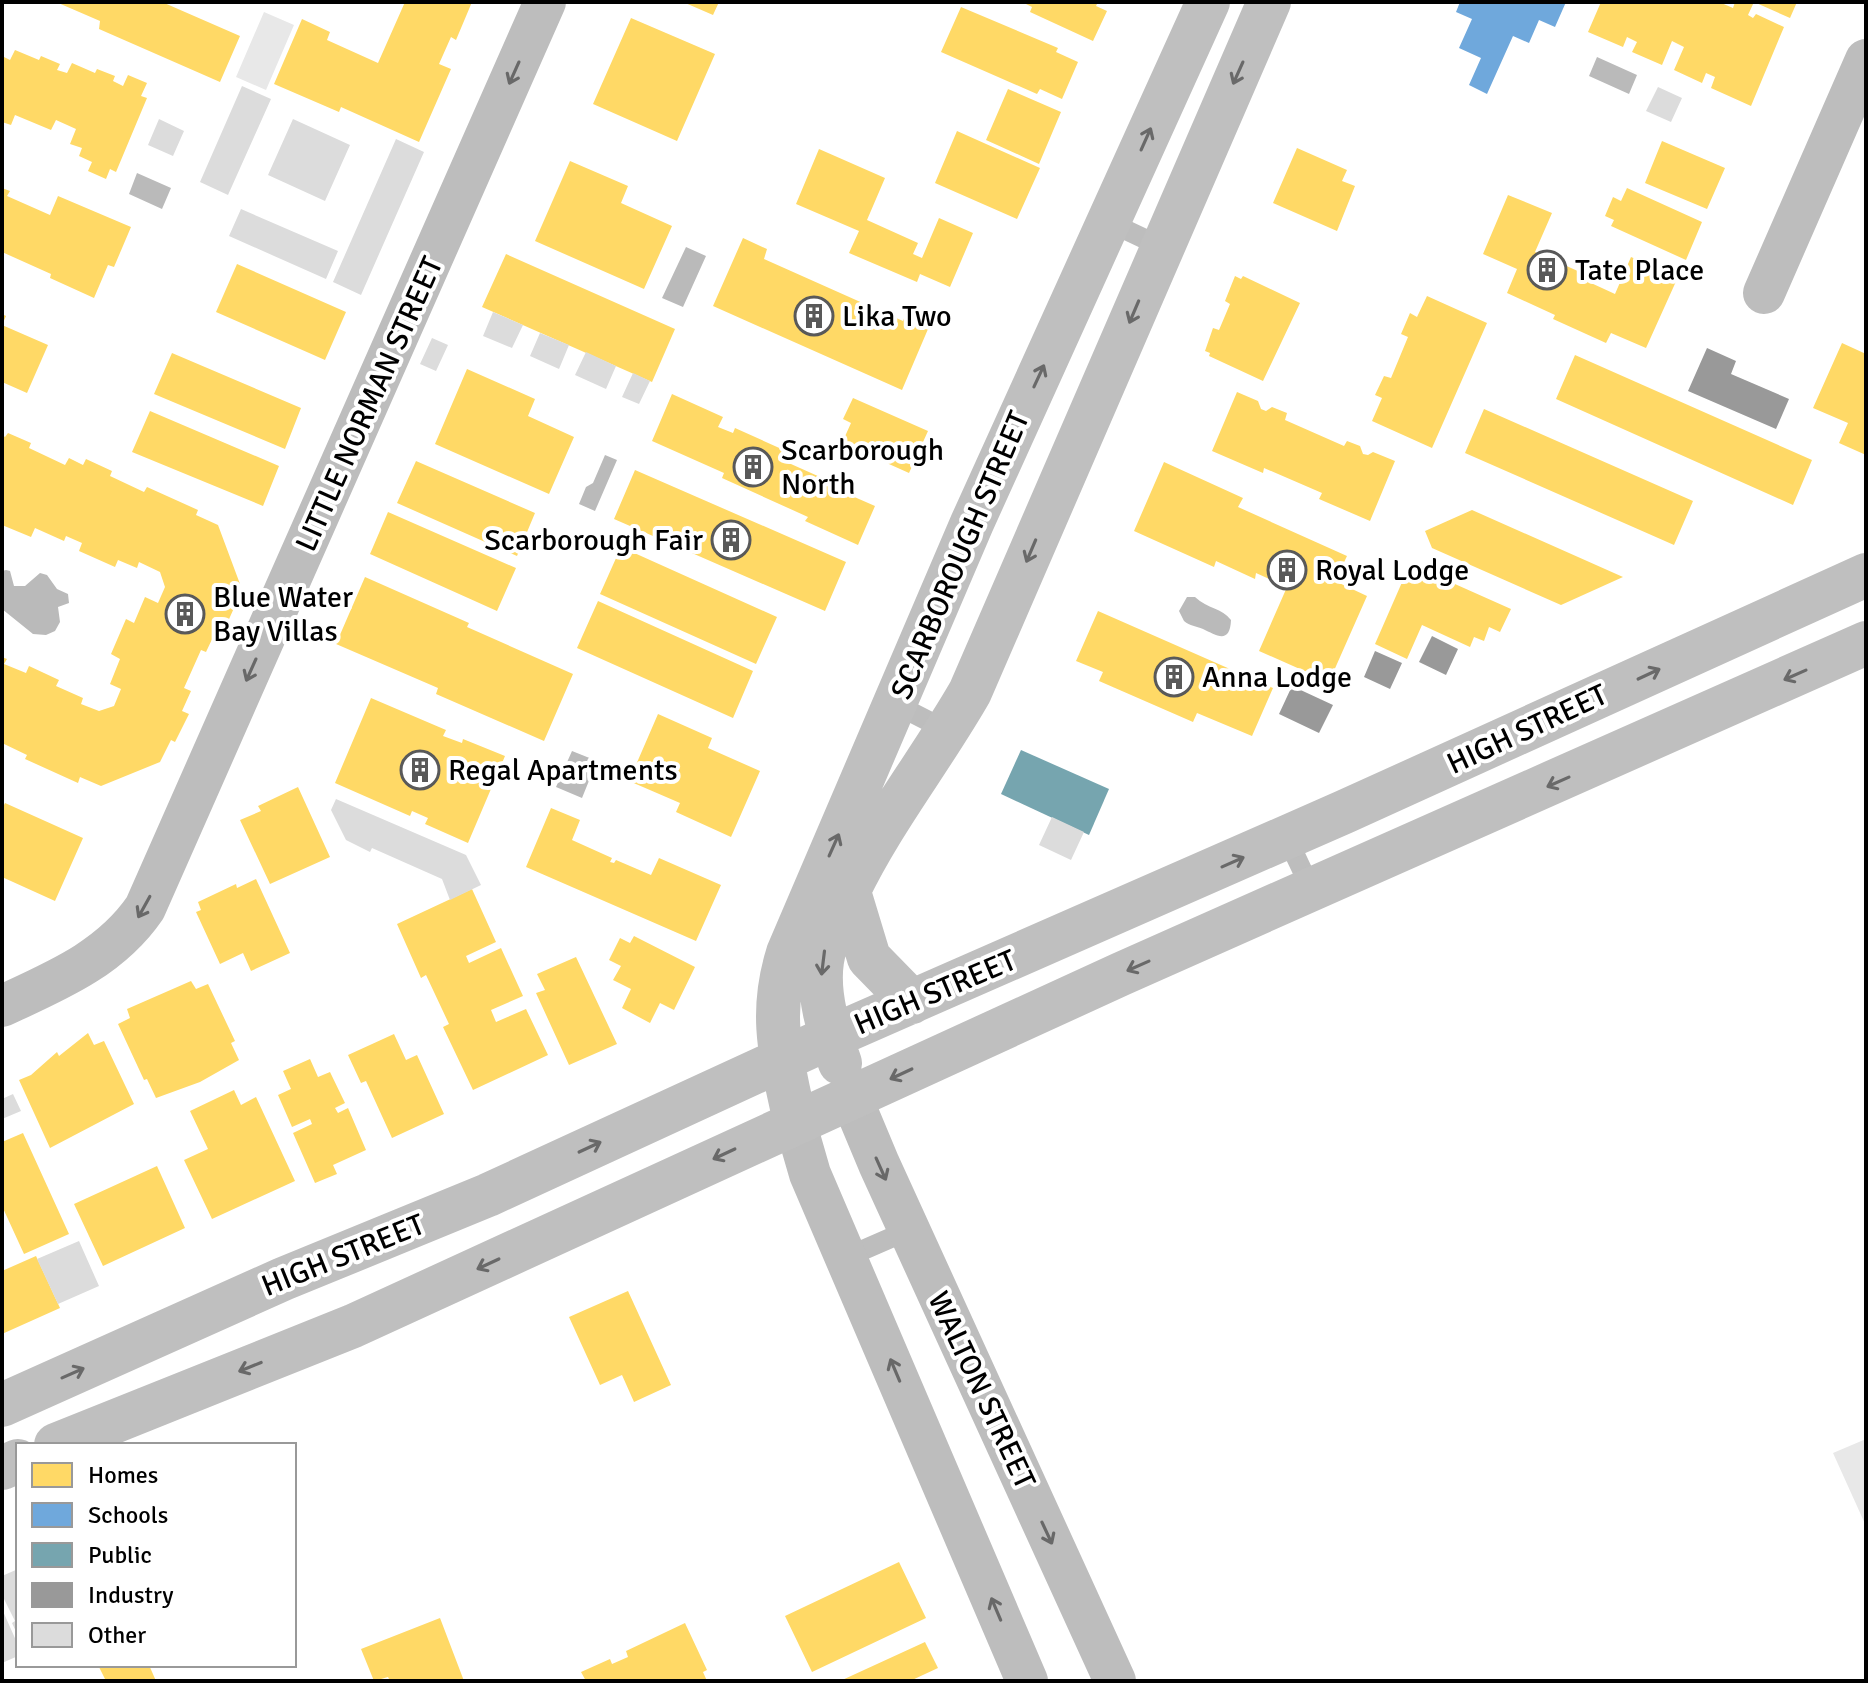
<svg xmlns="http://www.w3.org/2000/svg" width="1868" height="1683" font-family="Signika,sans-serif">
	<rect width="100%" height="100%" fill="#fff"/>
	<path fill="#e8e8e8" d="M264 12 294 25 266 90 236 77Z
		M1866 1439V1526L1833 1453Z"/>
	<path fill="#bababa" d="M1597 57 1637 75 1629 94 1589 76Z
		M137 173 171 188 162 209 129 194Z
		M686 247 706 256 683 307 662 298Z
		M605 455 617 460 595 511 579 504 586 487 593 483Z
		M6 570 10 571 14 586H25L40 573 47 575 57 589 68 594 69 603 58 607 60 622 55 631 46 635 33 634 2 609V571Z
		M1187 597H1195C1208 609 1222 608 1231 620 1230 645 1216 635 1203 629 1196 626 1190 626 1184 621L1179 611Z
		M572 751 597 761 582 798 556 787Z"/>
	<path fill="#ffd966" d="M56 2H162L240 36 220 82 99 29 100 21Z
		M405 2H472L456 40 451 37 439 64 451 69 419 142 341 107 339 112 274 84 302 19 330 32 327 40 378 63Z
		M683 2H719L713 15Z
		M1022 2H1098L1096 6 1107 11 1093 41 1030 12 1032 7Z
		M1601 2H1719L1733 8 1735 2H1754L1748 15 1753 18 1756 14 1784 27 1751 106 1711 88 1715 77 1706 73 1702 83 1674 70 1684 47 1672 41 1662 65 1632 52 1637 42 1627 37 1623 47 1588 32Z
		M1754 2H1797L1790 18Z
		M961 7 1058 48 1056 52 1078 62 1062 99 1040 89 1037 94 941 52Z
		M631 18 715 54 677 141 593 104Z
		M15 50 39 60 41 56 60 64 57 70 67 73 72 63 95 73 97 69 115 76 113 81 123 86 128 75 147 83 141 96 147 98 116 172 110 169 106 179 88 171 92 162 79 156 82 148 70 144 76 129 56 120 51 130 15 115 11 125 2 122V56L10 60Z
		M1008 89 1061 112 1039 164 986 140Z
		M957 131 1040 168 1017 219 935 183Z
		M1662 141 1725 168 1707 209 1645 183Z
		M1297 148 1347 170 1342 181 1355 186 1337 231 1273 203Z
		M819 149 885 178 867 220 918 243 913 254 922 258 939 218 973 233 950 287 920 274 917 282 849 253 859 231 796 204Z
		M570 161 628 186 621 203 672 226 644 289 535 241Z
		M2 188 10 191 7 196 50 215 58 196 131 227 114 267 108 265 94 298 50 278 51 274 2 252Z
		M1627 188 1702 222 1686 260 1611 226 1614 220 1605 216 1613 197 1621 201Z
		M1508 195 1552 213 1535 252 1580 272 1578 277 1615 294 1631 257 1678 277 1646 348 1611 333 1606 343 1553 319 1555 315 1507 293 1517 269 1483 254Z
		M743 238 767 249 764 259 903 321 907 311 931 322 902 390 713 306Z
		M506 254 675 329 652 382 482 307Z
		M237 264 346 312 325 360 216 312Z
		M1235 276 1241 279 1243 276 1300 303 1263 381 1209 356 1210 353 1205 351 1213 328 1219 330 1230 304 1225 301Z
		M1427 296 1487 323 1432 448 1372 421 1382 398 1375 395 1384 376 1391 378 1408 337 1401 334 1410 313 1417 317Z
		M2 314 6 316 2 325 48 345 27 393 2 382Z
		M1842 343 1866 354V455L1839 443 1848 423 1813 408Z
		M172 353 301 408 285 449 154 394Z
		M1575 355 1812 460 1793 505 1556 399Z
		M467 369 535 399 528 416 574 437 549 494 435 444Z
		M1237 392 1258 401 1261 409 1266 411 1272 407 1287 413 1285 420 1344 446 1347 441 1360 446 1363 454 1368 455 1373 452 1395 461 1370 521 1319 499 1322 493 1264 468 1263 473 1212 451Z
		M672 394 723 417 718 427 733 433 735 428 786 451 782 460 829 481 827 485 875 506 858 545 805 521 808 517 722 478 724 473 652 441Z
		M853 398 928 431 909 473 842 443 851 423 843 419Z
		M1484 409 1693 501 1674 545 1465 453Z
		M150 411 279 466 263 506 132 452Z
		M8 433 31 443 29 448 65 465 69 458 83 465 86 459 112 471 110 476 144 492 147 487 198 510 196 515 218 525 240 584 230 606 234 608 221 637 215 633 206 652 201 650 184 688 191 691 182 711 189 714 175 742 171 740 160 762 101 786 80 777 78 783 25 759 27 755 2 743V657L7 659 4 664 26 673 29 666 59 680 56 686 83 698 81 704 99 711 114 706 121 689 110 684 120 659 111 654 126 619 134 623 145 597 158 603 165 587 160 572 139 562 137 568 118 560 115 567 79 551 82 543 66 536 64 541 35 528 31 537 2 525V435L5 437Z
		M416 461 535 513 517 556 397 503Z
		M1164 462 1243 498 1238 507 1347 556 1335 581 1367 596 1329 682 1259 651 1287 587 1256 573 1255 579 1216 561 1214 567 1134 531Z
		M635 470 846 562 825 611 614 519Z
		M1472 510 1623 577 1561 605 1432 548 1425 531Z
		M388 512 516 568 497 611 370 554Z
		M621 547 777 617 756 664 600 594Z
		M1410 564 1511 609 1500 632 1489 627 1484 641 1474 637 1470 647 1422 625 1407 659 1375 644Z
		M365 577 469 623 467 627 573 674 544 741 436 694 438 688 336 644Z
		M598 601 753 671 733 718 577 648Z
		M1098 611 1273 688 1252 736 1197 713 1193 722 1099 681 1103 672 1076 661Z
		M371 698 446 730 443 736 462 743 463 739 505 756 468 843 425 824 428 818 412 811 410 816 335 783Z
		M658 714 712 738 708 748 760 771 731 837 676 812 680 803 629 781Z
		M298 787 330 857 270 884 240 820 261 811 258 806Z
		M5 803 83 838 55 901 2 877V809Z
		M551 808 580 820 572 840 612 858 610 862 614 863 616 860 651 875 659 858 721 885 696 941 526 867Z
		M256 879 290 953 251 971 243 953 220 964 196 912 201 910 198 902 236 884 237 888Z
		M472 889 496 942 466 956 469 963 501 948 523 996 491 1010 496 1022 526 1009 548 1055 473 1090 443 1027 449 1024 426 975 421 978 397 924Z
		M634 936 695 967 674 1010 660 1003 650 1023 622 1008 631 989 613 980 621 966 609 960 620 938 630 943Z
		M576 957 617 1044 569 1065 536 993 545 990 537 974Z
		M191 981 196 989 208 984 235 1041 231 1043 239 1060 200 1082 156 1098 147 1079 144 1080 118 1024 130 1018 127 1009Z
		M88 1033 94 1045 104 1041 134 1104 50 1148 19 1080 31 1075 57 1052 59 1056Z
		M394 1034 406 1060 417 1055 444 1114 392 1138 366 1081 361 1083 348 1055Z
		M310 1059 318 1077 330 1072 345 1103 335 1108 338 1113 348 1108 366 1150 333 1165 337 1174 315 1183 293 1133 312 1124 310 1119 292 1127 278 1095 291 1089 283 1071Z
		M234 1090 241 1105 256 1097 295 1181 212 1219 184 1160 208 1149 190 1111Z
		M23 1133 69 1234 24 1254 2 1206V1142Z
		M157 1166 185 1228 103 1266 74 1204Z
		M36 1256 60 1308 2 1334V1271Z
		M628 1291 671 1385 634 1402 622 1375 600 1385 569 1317Z
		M899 1562 926 1618 812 1672 785 1616Z
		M440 1618 464 1681H390L388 1677 374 1681 361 1649Z
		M685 1623 707 1670 703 1672 707 1681H586L581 1672 610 1659 612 1664 628 1657 626 1651Z
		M925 1642 938 1668 910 1681H840Z
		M98 1665H149L156 1681H106Z"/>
	<path fill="#6fa8dc" d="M1460 2H1566L1555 27 1539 20 1529 43 1513 36 1487 94 1469 85 1481 58 1459 48 1472 19 1456 12Z"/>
	<path fill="#76a5af" d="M1021 750 1109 789 1089 835 1001 794Z"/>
	<path fill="#999" d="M1707 348 1736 361 1731 374 1789 399 1776 429 1688 391Z
		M1432 636 1458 649 1446 675 1419 662Z
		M1375 651 1402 663 1390 689 1364 677Z
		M1292 686 1333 705 1319 733 1279 714Z"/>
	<path fill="#dcdcdc" d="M242 86 271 99 228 195 200 182Z
		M1658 87 1682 98 1671 122 1646 111Z
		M159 119 184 131 173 156 148 145Z
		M293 119 350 145 325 201 268 175Z
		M396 139 424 152 361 295 333 282Z
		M241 209 338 251 326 279 229 236Z
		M493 312 523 325 512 348 483 336Z
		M540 333 569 345 559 369 530 356Z
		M432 338 448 345 436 371 420 364Z
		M586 352 616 366 606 389 575 375Z
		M633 373 650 381 639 404 622 397Z
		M336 799 466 855 481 885 450 900 442 879 372 848 370 852 346 840 331 810Z
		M1052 817 1084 832 1071 860 1039 845Z
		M13 1094 21 1111 2 1119V1099Z
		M79 1241 99 1286 58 1304 37 1259Z
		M18 1569V1636L12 1623 15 1621 2 1595V1576Z
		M2 1609 18 1645V1656L2 1663Z"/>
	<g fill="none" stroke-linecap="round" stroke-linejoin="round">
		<path stroke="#bdbdbd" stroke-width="20" d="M1109 222 1162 247
			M895 704 948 731
			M1287 838 1312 891
			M847 1257 909 1230"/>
		<path stroke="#bdbdbd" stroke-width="42" d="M1764 293 1866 60
			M2 1006C56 981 110 959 145 908L545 2
			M851 1097 879 1164 1115 1681
			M795 1122 810 1174 1027 1681"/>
		<path stroke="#bfbfbf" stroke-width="44" d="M849 892 869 958 912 1002
			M840 1063C829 1032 817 995 822 961 826 937 838 914 848 892 882 821 931 760 970 692L1269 2
			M795 1122C782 1059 768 1017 788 953L972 523 1208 2
			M2 1405 283 1279 488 1195 831 1037 1344 812 1866 575
			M56 1445 353 1326 1121 974 1866 643
			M2 1468 18 1461"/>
	</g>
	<defs><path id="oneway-shaft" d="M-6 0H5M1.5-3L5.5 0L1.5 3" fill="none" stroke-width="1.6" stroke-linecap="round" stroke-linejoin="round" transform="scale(2)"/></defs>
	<g stroke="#686868">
		<use href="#oneway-shaft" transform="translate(514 73) rotate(114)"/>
		<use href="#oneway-shaft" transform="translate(251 670) rotate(114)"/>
		<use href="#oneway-shaft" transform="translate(144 907) rotate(119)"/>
		<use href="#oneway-shaft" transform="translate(881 1169) rotate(66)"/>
		<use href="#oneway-shaft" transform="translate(895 1370) rotate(-113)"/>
		<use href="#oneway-shaft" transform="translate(1047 1533) rotate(65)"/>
		<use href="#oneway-shaft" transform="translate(996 1609) rotate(-113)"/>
	</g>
	<g stroke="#696969">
		<use href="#oneway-shaft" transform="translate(1238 73) rotate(114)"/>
		<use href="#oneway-shaft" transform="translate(1146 139) rotate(-66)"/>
		<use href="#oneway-shaft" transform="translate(1134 312) rotate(113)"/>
		<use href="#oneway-shaft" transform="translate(1039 376) rotate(-65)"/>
		<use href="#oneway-shaft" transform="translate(1031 551) rotate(113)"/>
		<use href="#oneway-shaft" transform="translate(1649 674) rotate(-25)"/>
		<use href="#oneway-shaft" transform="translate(1795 675) rotate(156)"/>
		<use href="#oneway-shaft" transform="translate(1558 782) rotate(156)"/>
		<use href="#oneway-shaft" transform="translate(834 845) rotate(-66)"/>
		<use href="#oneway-shaft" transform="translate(1233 862) rotate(-24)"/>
		<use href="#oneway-shaft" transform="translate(823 963) rotate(97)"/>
		<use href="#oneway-shaft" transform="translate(1138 966) rotate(156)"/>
		<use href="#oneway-shaft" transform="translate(901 1074) rotate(155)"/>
		<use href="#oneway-shaft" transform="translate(590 1147) rotate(-25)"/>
		<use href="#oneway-shaft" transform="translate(724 1154) rotate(155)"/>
		<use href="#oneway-shaft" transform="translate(488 1264) rotate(155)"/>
		<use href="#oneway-shaft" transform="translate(250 1367) rotate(158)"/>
		<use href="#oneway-shaft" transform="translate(73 1373) rotate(-24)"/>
	</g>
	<defs>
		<g id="building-ring" transform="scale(2)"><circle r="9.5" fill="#fff" stroke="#595959" stroke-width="1.5"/><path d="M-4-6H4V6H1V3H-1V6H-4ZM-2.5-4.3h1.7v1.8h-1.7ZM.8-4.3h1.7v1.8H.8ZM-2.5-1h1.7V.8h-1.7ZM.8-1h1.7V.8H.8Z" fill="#595959"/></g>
	</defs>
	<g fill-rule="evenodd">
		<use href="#building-ring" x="1547" y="270"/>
		<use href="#building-ring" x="814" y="316"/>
		<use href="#building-ring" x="753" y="467"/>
		<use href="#building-ring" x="731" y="540"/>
		<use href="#building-ring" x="1287" y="570"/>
		<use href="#building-ring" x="185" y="614"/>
		<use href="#building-ring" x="1174" y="677"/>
		<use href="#building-ring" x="420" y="770"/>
	</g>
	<g text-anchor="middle" stroke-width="8" stroke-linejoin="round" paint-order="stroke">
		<g font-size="30" fill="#000" stroke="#fff" text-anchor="start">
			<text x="1575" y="280">Tate Place</text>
			<text x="842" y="326">Lika Two</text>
			<text x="781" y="460">Scarborough<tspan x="781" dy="34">North</tspan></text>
			<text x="703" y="550" text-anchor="end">Scarborough Fair</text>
			<text x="1315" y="580">Royal Lodge</text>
			<text x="213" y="607">Blue Water<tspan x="213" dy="34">Bay Villas</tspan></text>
			<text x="1202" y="687">Anna Lodge</text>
			<text x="448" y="780">Regal Apartments</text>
		</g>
		<g font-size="30" fill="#000" stroke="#fff">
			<text transform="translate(369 404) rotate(-66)" y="10">LITTLE NORMAN STREET</text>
			<text transform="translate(960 555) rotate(-67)" y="10">SCARBOROUGH STREET</text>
			<text transform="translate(1527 729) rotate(-25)" y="10">HIGH STREET</text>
			<text transform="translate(935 992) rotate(-23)" y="10">HIGH STREET</text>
			<text transform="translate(343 1255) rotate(-22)" y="10">HIGH STREET</text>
			<text transform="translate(982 1390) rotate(65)" y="10">WALTON STREET</text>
		</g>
	</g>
	<rect width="1868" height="1683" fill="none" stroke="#000000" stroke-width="8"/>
	<rect x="16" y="1443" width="280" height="224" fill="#ffffff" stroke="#999999" stroke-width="2"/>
	<rect x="32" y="1463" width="40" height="24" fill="#ffd966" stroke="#999999" stroke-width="2"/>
	<text x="88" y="1483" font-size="24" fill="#000000">Homes</text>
	<rect x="32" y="1503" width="40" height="24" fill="#6fa8dc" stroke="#999999" stroke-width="2"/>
	<text x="88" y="1523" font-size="24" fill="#000000">Schools</text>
	<rect x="32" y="1543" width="40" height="24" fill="#76a5af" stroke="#999999" stroke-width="2"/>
	<text x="88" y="1563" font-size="24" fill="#000000">Public</text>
	<rect x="32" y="1583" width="40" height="24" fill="#999999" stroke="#999999" stroke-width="2"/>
	<text x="88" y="1603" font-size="24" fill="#000000">Industry</text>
	<rect x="32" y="1623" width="40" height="24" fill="#dcdcdc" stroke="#999999" stroke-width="2"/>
	<text x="88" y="1643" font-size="24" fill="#000000">Other</text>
</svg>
